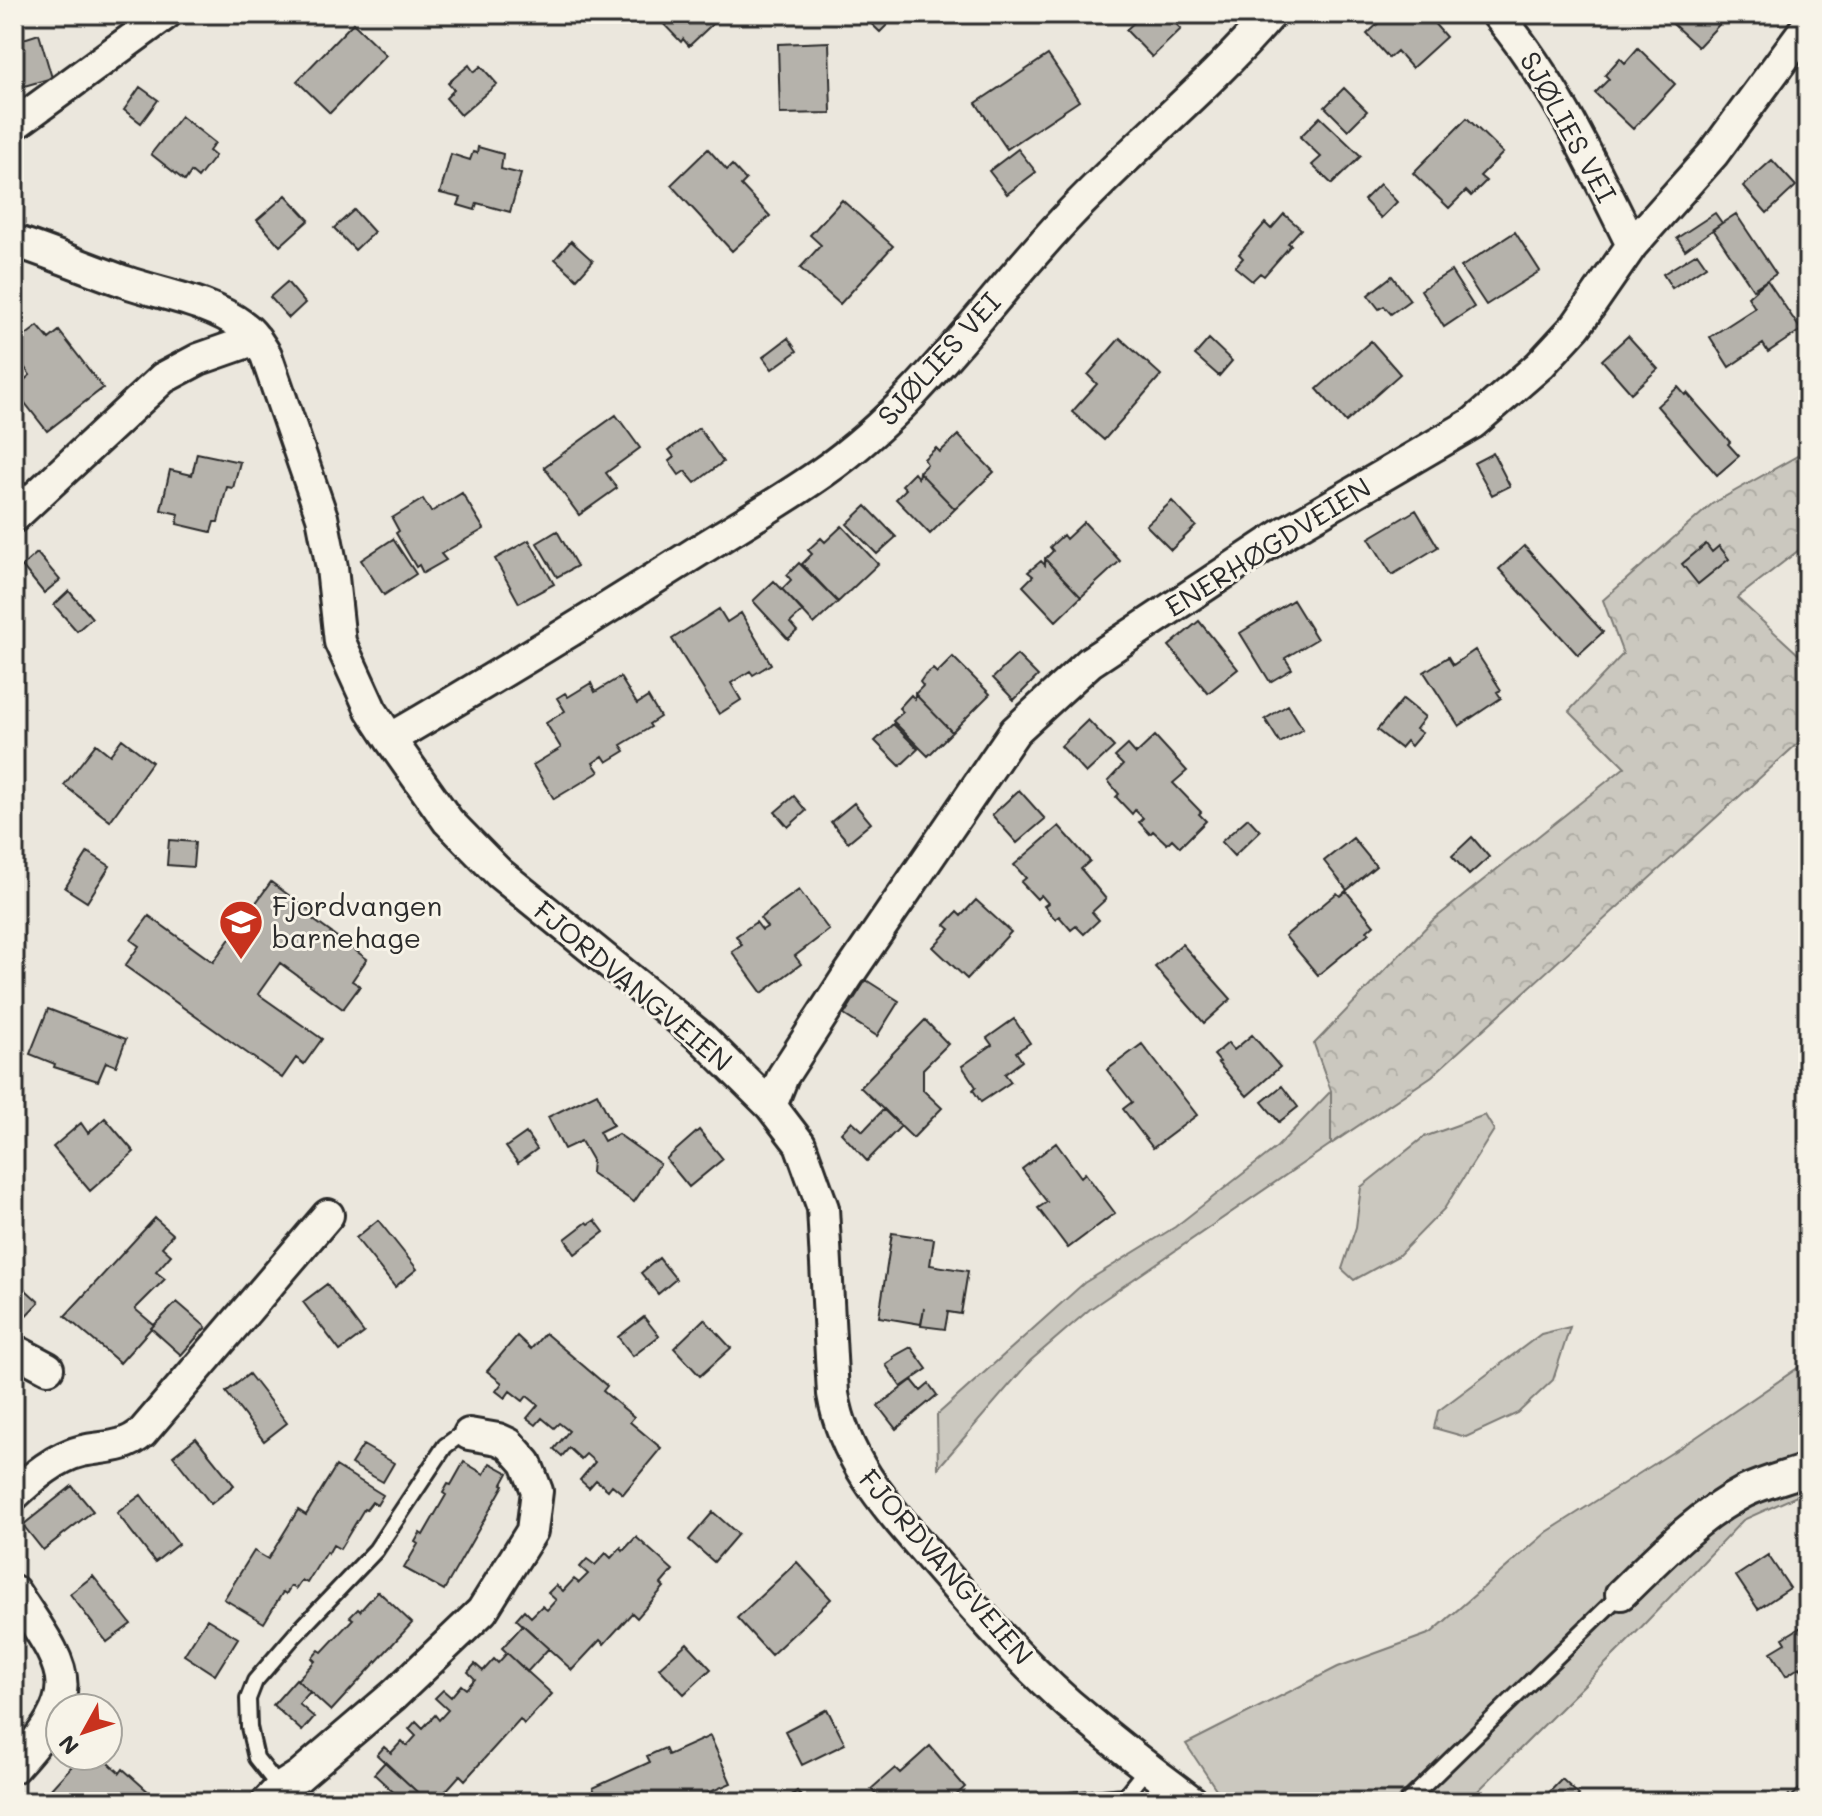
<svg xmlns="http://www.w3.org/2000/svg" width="1822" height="1816" font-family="Mali,sans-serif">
	<defs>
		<pattern id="forest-crowns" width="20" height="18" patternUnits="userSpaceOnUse" patternTransform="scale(2)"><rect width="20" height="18" fill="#cbc8bf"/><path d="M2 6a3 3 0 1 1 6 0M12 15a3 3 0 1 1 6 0" fill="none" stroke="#aeaca4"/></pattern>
	</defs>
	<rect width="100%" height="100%" fill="#ebe7dd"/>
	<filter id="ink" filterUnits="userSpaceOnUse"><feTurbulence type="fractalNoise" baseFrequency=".0125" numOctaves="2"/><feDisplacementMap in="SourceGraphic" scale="16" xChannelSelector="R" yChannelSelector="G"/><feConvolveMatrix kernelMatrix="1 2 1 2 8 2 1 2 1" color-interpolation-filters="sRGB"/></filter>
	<g filter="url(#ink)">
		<path fill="#cbc8bf" stroke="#7b7a75" stroke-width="2" d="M1331 1091V1144L1090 1309 1030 1361 938 1468 937 1415 1084 1283 1175 1227 1277 1147Z
			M1485 1115 1494 1130 1444 1209 1398 1256 1354 1280 1342 1269 1356 1227 1361 1187 1424 1137Z
			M1570 1327 1553 1380 1518 1413 1466 1437 1434 1428 1438 1411 1541 1334Z
			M1808 1361V1497L1799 1495 1743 1520 1631 1638 1467 1802H1246L1216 1789 1186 1744 1338 1667 1431 1633 1547 1532 1695 1438Z"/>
		<path fill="url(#forest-crowns)" stroke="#7b7a75" stroke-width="2" d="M1808 450V543L1737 598 1798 654 1808 647V734L1432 1076 1331 1144V1091L1314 1044 1432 921 1625 767 1569 711 1623 654 1603 600 1712 504Z"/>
		<path fill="#b5b2ab" stroke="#2b2b2b" stroke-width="2" d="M654 14H723L689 46 683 39 681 42Z
			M861 14H894L896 16 880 32Z
			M1143 14H1167L1181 29 1152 57 1126 30Z
			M1388 14H1426L1446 37 1412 68 1397 51 1389 58 1367 34Z
			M1662 14H1729L1698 47Z
			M353 23 386 55 330 113 297 81Z
			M39 34 52 78 14 89V42Z
			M829 42 831 113 780 114 778 44Z
			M1638 48 1675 84 1633 129 1595 93 1609 79 1605 75 1620 58 1625 63Z
			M1048 55 1079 101 1007 149 976 103Z
			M469 65 474 72 481 66 497 84 461 115 446 98 454 90 448 83Z
			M140 87 158 100 141 123 124 110Z
			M1344 88 1367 111 1348 130 1325 107Z
			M181 116 215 143 209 151 215 156 198 178 191 172 185 181 151 154Z
			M1320 117 1361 156 1332 184 1312 165 1321 157 1300 137Z
			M1467 118 1503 153 1480 176 1486 181 1471 196 1466 191 1449 208 1413 173Z
			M478 147 503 154 501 169 521 174 510 212 477 203 475 210 458 205 461 198 440 193 451 154 470 160 473 152 477 153Z
			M708 149 727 170 732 165 746 180 741 185 770 216 732 251 671 185Z
			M1018 149 1036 172 1007 194 989 171Z
			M1772 160 1796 186 1767 213 1743 186Z
			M1380 184 1397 202 1381 218 1364 200Z
			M286 195 309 220 280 246 257 220Z
			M842 200 893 246 840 304 800 268 821 245 810 235Z
			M354 210 374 232 355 250 334 228Z
			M1715 213 1722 223 1685 250 1677 238Z
			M1284 214 1301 229 1288 243 1291 245 1264 276 1260 273 1252 281 1235 267 1243 258 1239 254 1265 223 1271 229Z
			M1736 214 1776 274 1753 289 1713 229Z
			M1515 232 1540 271 1486 305 1461 267Z
			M571 241 593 261 577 279 555 259Z
			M1697 253 1706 266 1672 288 1663 274Z
			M1451 271 1474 307 1444 327 1421 290Z
			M1392 276 1410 300 1391 314 1384 306 1379 309 1368 295Z
			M1767 280 1801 330 1768 352 1763 344 1729 367 1710 337 1755 308 1748 297Z
			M287 282 305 303 289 318 270 297Z
			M38 326 49 339 59 331 103 388 47 431 14 389 30 375 14 353V344Z
			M1628 336 1658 369 1631 393 1602 360Z
			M788 338 797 351 772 369 763 357Z
			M1120 338 1161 375 1104 440 1072 412 1097 384 1088 375Z
			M1209 339 1232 361 1219 376 1195 355Z
			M1371 341 1400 374 1346 422 1317 389Z
			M1678 387 1685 395 1687 393 1730 442 1728 444 1739 456 1717 475 1657 406Z
			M616 415 640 448 606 473 617 488 579 515 544 467Z
			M699 428 723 462 695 483 685 471 679 475 669 461 674 457 669 450Z
			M958 435 994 472 955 509 919 472 927 464 924 459 936 448 940 452Z
			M197 453 240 462 233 488 227 487 218 522H214L211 532 177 524 179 514 161 510 170 470 192 475Z
			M1493 453 1510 486 1492 495 1474 463Z
			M919 472 955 509 930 534 896 499 906 489 902 485 914 473 918 478Z
			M462 493 484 529 441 554 446 560 423 573 419 565 416 567 396 533 399 531 392 518 423 499 431 512Z
			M1172 501 1196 526 1171 550 1146 525Z
			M866 506 896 537 877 554 847 524Z
			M1416 510 1438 547 1392 575 1369 538Z
			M1084 522 1120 561 1081 597 1045 559 1053 551 1050 547 1063 535 1066 539Z
			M842 526 878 564 838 602 802 564 812 554 808 550 821 538 825 542Z
			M557 531 577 566 557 577 537 543Z
			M393 539 416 574 384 595 361 560Z
			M529 540 554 584 519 603 495 559Z
			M1706 544 1712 552 1719 546 1729 559 1698 584 1682 564Z
			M1524 546 1603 632 1578 655 1499 569Z
			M37 553 60 580 44 593 22 566Z
			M1045 559 1081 597 1056 621 1023 586 1033 576 1028 572 1041 561 1045 565Z
			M799 563 838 602 814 624 782 589 791 580 787 575Z
			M774 581 803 611 790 623 797 631 788 639 753 601Z
			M69 591 92 618 77 631 54 605Z
			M1293 600 1317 639 1285 658 1292 669 1270 682 1240 633Z
			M719 609 727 622 741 613 771 664 753 675 750 671 731 683 741 700 719 714 672 639Z
			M1199 621 1238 669 1208 693 1169 646Z
			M1475 650 1501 690 1497 692 1501 698 1459 726 1424 672 1448 657 1453 665Z
			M1017 655 1038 676 1014 700 993 678Z
			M953 657 990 694 952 732 915 694 923 686 920 682 925 675 933 669 937 673Z
			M620 677 637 704 648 697 660 717 649 724 651 727 621 745 625 751 607 762 603 756 593 763 599 772 554 799 533 765 561 748 546 723 565 711 557 698 565 693 568 697 591 683 595 692Z
			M915 694 952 732 928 756 893 721 903 712 899 708 911 695 915 699Z
			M1403 699 1425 717 1416 729 1422 733 1411 746 1406 741 1400 748 1377 730Z
			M1288 705 1303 729 1280 743 1265 719Z
			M1088 720 1114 747 1086 773 1061 746Z
			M893 724 918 749 900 766 875 741Z
			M1155 736 1187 771 1173 783 1201 812 1199 814 1206 821 1180 847 1172 839 1167 844 1153 831 1150 834 1139 822 1143 818 1135 810 1132 814 1116 797 1119 794 1108 781 1123 765 1115 757 1128 745 1136 754Z
			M122 739 152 762 110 821 64 785 96 744 110 755Z
			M1019 790 1045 819 1017 843 992 815Z
			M794 796 806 811 788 827 775 812Z
			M854 803 871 823 848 842 831 822Z
			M1248 818 1260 831 1234 856 1221 842Z
			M1059 826 1090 861 1081 869 1106 899 1092 912 1099 920 1084 934 1076 926 1071 930 1059 916 1055 919 1044 906 1048 903 1041 895 1037 899 1021 882 1026 878 1014 865Z
			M1472 837 1489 857 1469 875 1452 856Z
			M1353 838 1376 866 1347 890 1324 861Z
			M169 840 195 842 193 867 167 865Z
			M88 852 110 866 87 902 65 888Z
			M271 882 314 914 311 918 367 959 352 981 360 986 343 1009 280 963 258 994 322 1039 304 1064 296 1058 282 1078 125 966 139 946 131 940 149 916 213 962Z
			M799 890 829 930 795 956 801 964 762 993 732 952 742 945 736 936 756 922 762 930 767 927 760 918Z
			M1346 891 1374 925 1367 931 1369 933 1318 975 1285 936 1337 893 1340 896Z
			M976 900 1011 932 967 979 933 947 950 929 945 925 957 912 961 916Z
			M1182 944 1231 999 1204 1023 1155 967Z
			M866 980 899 1001 877 1036 844 1015Z
			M48 1009 126 1039 116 1066 106 1062 98 1081 54 1067 55 1064 30 1054Z
			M1014 1019 1030 1043 1016 1052 1022 1061 1005 1074 1011 1082 981 1102 973 1090 976 1087 962 1066 992 1045 987 1038Z
			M925 1020 948 1044 923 1069V1090L942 1108 913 1138 860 1087Z
			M1252 1035 1280 1067 1247 1096 1218 1063 1220 1062 1214 1055 1228 1043 1234 1050Z
			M1142 1044 1197 1115 1153 1148 1123 1109 1132 1102 1107 1070Z
			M1282 1086 1298 1107 1279 1122 1262 1102Z
			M597 1093 613 1125 599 1132 604 1141 618 1134 660 1164 634 1202 591 1173 592 1160 581 1141 564 1149 548 1117Z
			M884 1109 901 1126 867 1161 841 1133 852 1121 863 1131Z
			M105 1118 134 1152 90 1191 53 1147 81 1123 88 1133Z
			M699 1130 723 1159 689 1187 666 1159Z
			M526 1133 537 1149 518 1163 506 1147Z
			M1056 1143 1081 1177 1085 1173 1115 1213 1068 1248 1038 1208 1047 1202 1022 1169Z
			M155 1218 173 1234 162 1247 171 1255 156 1272 165 1279 135 1309 154 1325 120 1363 65 1316Z
			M378 1220 417 1269 395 1287 356 1238Z
			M595 1220 604 1232 575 1254 565 1239 587 1222 589 1224Z
			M892 1233 934 1239 930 1265 968 1271 961 1314 948 1312 945 1329 921 1326 924 1308 921 1324 879 1317Z
			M659 1258 676 1279 658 1294 641 1273Z
			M14 1279 39 1302 14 1328Z
			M327 1284 364 1333 340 1351 303 1302Z
			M177 1302 206 1327 181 1355 151 1328Z
			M644 1317 659 1336 633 1356 618 1337Z
			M704 1319 731 1348 700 1376 674 1348Z
			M545 1333 607 1386 603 1391 634 1417 630 1422 661 1448 623 1494 612 1485 608 1490 596 1480 589 1488 580 1480 595 1462 586 1454 581 1459 569 1448 562 1456 554 1449 569 1431 559 1423 554 1428 542 1418 536 1425 527 1418 538 1405 527 1396 523 1401 510 1391 505 1398 496 1391 502 1383 487 1371 517 1336 531 1349Z
			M911 1347 927 1369 901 1387 886 1365 894 1359 893 1357Z
			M249 1374 287 1423 264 1441 226 1392Z
			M912 1380 921 1391 929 1384 937 1395 896 1429 878 1406Z
			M196 1438 234 1485 211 1504 173 1456Z
			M363 1445 394 1463 383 1482 351 1464Z
			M464 1462 484 1474 490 1463 508 1473 502 1484 504 1485 444 1590 404 1568 418 1544 415 1542 420 1533 423 1535 446 1495 443 1493 448 1484 451 1485Z
			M336 1466 383 1495 377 1505 372 1502 366 1510 364 1509 340 1549 333 1545 328 1554 326 1552 307 1583 302 1580 296 1589 291 1586 286 1594 283 1592 264 1623 224 1599 254 1551 268 1559 298 1510 306 1515Z
			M72 1486 93 1511 43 1550 23 1525Z
			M141 1495 178 1544 155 1562 117 1513Z
			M713 1512 738 1534 714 1562 689 1540Z
			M636 1537 673 1570 661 1584 664 1587 637 1618 632 1613 604 1644 600 1640 572 1670 516 1619 524 1610 531 1617 542 1606 547 1610 556 1600 548 1593 556 1585 563 1591 574 1579 579 1583 588 1574 580 1567 587 1559 595 1565 606 1553 611 1558 621 1547 623 1551Z
			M1768 1555 1790 1588 1758 1609 1736 1576Z
			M797 1562 831 1599 771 1655 737 1618Z
			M93 1576 131 1624 107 1642 70 1594Z
			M378 1591 412 1623 331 1711 297 1680 315 1661 312 1658 319 1650 322 1652 353 1619 350 1617 358 1609 360 1611Z
			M207 1619 238 1638 215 1675 184 1655Z
			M1808 1623V1679L1800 1667 1786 1676 1771 1652 1786 1643 1783 1638Z
			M523 1625 549 1648 527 1672 502 1648Z
			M687 1643 711 1669 684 1694 659 1668Z
			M507 1653 552 1694 524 1724 520 1719 465 1780 460 1775 436 1802H428L377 1755 384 1747 391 1753 402 1741 407 1746 416 1736 409 1729 416 1721 423 1728 435 1715 439 1720 448 1710 435 1698 443 1690 451 1697 461 1685 466 1689 475 1679 468 1672 475 1664 483 1671 494 1659 498 1663Z
			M296 1679 310 1692 299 1704 314 1717 302 1731 273 1705Z
			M827 1709 845 1744 802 1765 785 1731Z
			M710 1736 731 1783 687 1802H599L593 1788 650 1762 647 1756 665 1748 668 1755Z
			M930 1746 965 1787 949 1802H919L917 1800 914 1802H882L871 1789 895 1768 900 1773Z
			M81 1756H101L120 1773 123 1769 160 1802H39Z
			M385 1762 428 1802H404L374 1774Z
			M1562 1779 1579 1795 1574 1800 1576 1802H1540Z
			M1808 1781V1802H1782L1789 1795 1791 1797Z
			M797 1791 806 1802H783Z"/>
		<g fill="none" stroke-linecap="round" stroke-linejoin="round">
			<g stroke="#2b2b2b" stroke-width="20">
				<path id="lane" d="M280 1788 256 1758 249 1727 248 1699 255 1681 294 1636 376 1550 445 1446 456 1438 469 1434
					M1058 1802 1124 1796
					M1120 1802 1147 1768
					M1407 1802 1621 1594"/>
			</g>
			<g stroke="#2b2b2b" stroke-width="36">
				<path id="street" d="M1497 14C1554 81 1593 166 1632 245
					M14 125 166 14
					M14 241C52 253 88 269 126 282 164 295 209 301 243 326 253 333 259 344 266 355L322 517 332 568 340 642 371 710 390 739 448 821 499 873 701 1037 771 1106 800 1144 823 1208 833 1394C844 1461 889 1509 931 1558 975 1609 1019 1660 1069 1704 1109 1738 1151 1771 1193 1802
					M14 517 163 378 199 359 256 339
					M390 739C493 679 594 617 695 553 738 526 782 501 823 472 920 404 985 304 1065 219 1131 148 1208 88 1271 14
					M771 1106 783 1076 847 977 1015 731 1090 662 1286 532 1473 423 1540 365 1576 326 1632 245 1713 154 1808 25
					M14 1350 48 1368
					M14 1495C33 1477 56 1457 82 1451 105 1446 123 1449 142 1433L328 1215
					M14 1591C67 1672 87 1688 14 1767
					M1621 1594C1659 1557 1696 1517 1744 1492 1764 1482 1787 1477 1808 1469
					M267 1802 280 1788 299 1776 394 1695 482 1611 532 1531 537 1491 526 1463 509 1444 498 1439 469 1434"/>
			</g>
			<use href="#lane" stroke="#f7f3e8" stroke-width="14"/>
			<use href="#street" stroke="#f7f3e8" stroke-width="30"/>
		</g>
	</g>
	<defs>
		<g id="school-pin" transform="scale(2.3)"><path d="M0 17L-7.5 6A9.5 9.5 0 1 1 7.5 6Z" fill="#c8321e" stroke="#f7f3e8"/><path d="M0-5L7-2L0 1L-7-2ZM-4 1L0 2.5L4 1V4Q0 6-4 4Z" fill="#fff"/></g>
	</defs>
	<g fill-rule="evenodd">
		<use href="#school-pin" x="241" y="922"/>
	</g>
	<g text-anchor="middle" stroke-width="6" stroke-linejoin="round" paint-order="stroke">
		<g font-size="28" fill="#2b2b2b" stroke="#f7f3e8">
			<text transform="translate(1568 127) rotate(61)" y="10">SJØLIES VEI</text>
			<text transform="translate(939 359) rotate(-48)" y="10">SJØLIES VEI</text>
			<text transform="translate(1268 547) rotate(-32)" y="10">ENERHØGDVEIEN</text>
			<text transform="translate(633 986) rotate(40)" y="10">FJORDVANGVEIEN</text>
			<text transform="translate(946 1567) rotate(49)" y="10">FJORDVANGVEIEN</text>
		</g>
		<g font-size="28" fill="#2b2b2b" stroke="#f7f3e8" text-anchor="start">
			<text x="272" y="916">Fjordvangen<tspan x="272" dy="32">barnehage</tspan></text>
		</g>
	</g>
	<rect width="1822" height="1816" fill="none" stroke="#f7f3e8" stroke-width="48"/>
	<rect x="24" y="24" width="1774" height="1768" fill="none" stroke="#2b2b2b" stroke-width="3" filter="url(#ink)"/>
	<g transform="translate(84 1732) rotate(230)"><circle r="38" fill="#f7f3e8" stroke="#a5a39c" stroke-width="2"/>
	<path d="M0-6L14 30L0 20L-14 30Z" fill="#c8321e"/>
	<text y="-12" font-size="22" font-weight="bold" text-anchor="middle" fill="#2b2b2b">N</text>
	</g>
</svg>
